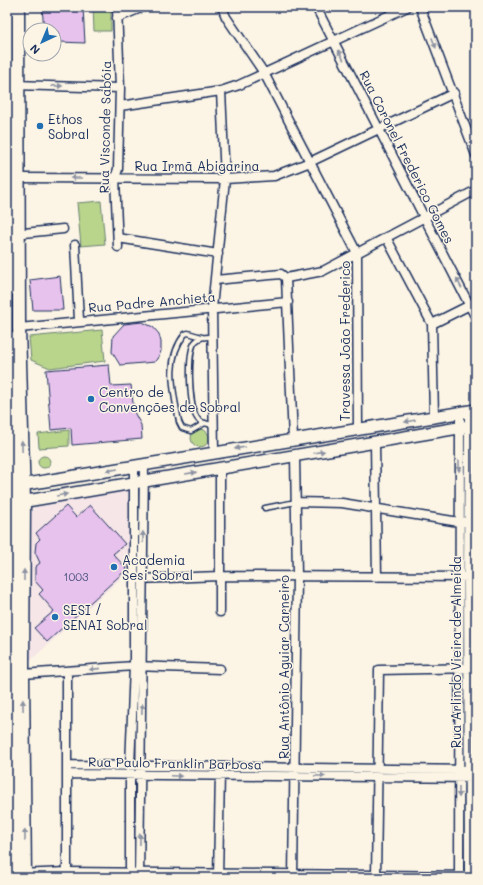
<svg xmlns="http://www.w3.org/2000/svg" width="483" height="885" font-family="Mali,sans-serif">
	<rect width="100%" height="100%" fill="#fcf5e5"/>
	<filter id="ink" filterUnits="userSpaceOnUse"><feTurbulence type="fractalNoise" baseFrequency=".025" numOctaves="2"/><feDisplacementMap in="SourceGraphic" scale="8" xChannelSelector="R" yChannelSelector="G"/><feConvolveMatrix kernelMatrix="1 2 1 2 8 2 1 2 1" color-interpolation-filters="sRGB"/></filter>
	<g filter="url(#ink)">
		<path fill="#f6e6e7" d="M131 488 128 572 30 661 31 511 35 507Z"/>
		<path fill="#b9d48b" stroke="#6a8274" d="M93 7H111V31H94Z
			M101 201 105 244 81 246 77 203Z
			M102 330 105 361 50 368 31 360 29 337Z
			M191 438a9 9 0 1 1 18 0a9 9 0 1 1-18 0Z
			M69 430V446L39 448 38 434Z
			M38 462a6 6 0 1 1 12 0a6 6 0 1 1-12 0Z"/>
		<path fill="#e7c2ec" stroke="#1b2f5e" d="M42 7H83L85 43 59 42 58 32H54V30H44Z
			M60 276 63 310H33L30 280Z
			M142 322 153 327 159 334 161 342V351L158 359 155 362 120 365 112 352 113 336 124 324Z
			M109 365 111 386 131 385 134 412 141 425 142 439 72 445 71 428 51 430 46 370Z
			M90 505 125 544 113 554 127 569 47 642 34 628 54 611 39 594 43 590 35 581V567L40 563 35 552 36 543 40 539 36 533 66 506 76 517Z"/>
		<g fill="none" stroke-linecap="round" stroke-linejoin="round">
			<g stroke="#1b2f5e" stroke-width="7">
				<path id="service" d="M202 337 188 333 185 334C164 360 174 393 179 422L182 428 191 431 205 423
					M213 337C206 337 200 336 195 342 187 352 189 407 197 418 200 423 207 424 213 425
					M265 508 296 502"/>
			</g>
			<g stroke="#1b2f5e" stroke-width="11">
				<path id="minor" d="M117 7 120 88 118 169 115 178 118 247
					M222 7 226 17 264 73 357 253 358 430
					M316 7 476 318
					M420 7 476 155
					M117 18 143 7
					M13 85 120 88
					M120 106 221 91 239 85 407 7
					M19 178 225 179 274 176 310 162 454 93
					M14 234 63 229
					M386 237 432 324 434 417
					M118 238 218 254
					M75 245 79 320
					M286 278 323 271 476 190
					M286 278 293 439
					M215 280 281 274 286 278
					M432 324 476 302
					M19 328 288 302
					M375 443 377 577
					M214 452 212 308 225 179 221 91
					M297 502 342 503 459 522H476
					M139 579 220 576 476 577
					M220 612V468
					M23 674 134 666 220 669
					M67 765 476 770
					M67 774 476 778
					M67 877V672
					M130 878V766L134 666V467
					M139 878 144 465
					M218 878 220 772
					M293 878 297 576 295 456
					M376 878 379 670 476 668
					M459 878 460 413
					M469 878 468 577 469 411"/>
			</g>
			<g stroke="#1b2f5e" stroke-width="13">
				<path id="tertiary" d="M18 875 67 873 476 877"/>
			</g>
			<g stroke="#1b2f5e" stroke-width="14">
				<path id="secondary" d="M15 486 476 410
					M15 503 476 425"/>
			</g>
			<g stroke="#1b2f5e" stroke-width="15">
				<path id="primary" d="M18 7 19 328 24 501 23 674 25 878
					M7 86 10 289
					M11 338 14 503 13 666 16 878"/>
			</g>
			<use href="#service" stroke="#fcf5e5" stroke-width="4"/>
			<use href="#minor" stroke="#fcf5e5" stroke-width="8"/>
			<use href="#tertiary" stroke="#fcf5e5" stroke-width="10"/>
			<use href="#secondary" stroke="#fcf5e5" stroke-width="11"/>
			<use href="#primary" stroke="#fcf5e5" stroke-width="12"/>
		</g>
		<defs><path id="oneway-solid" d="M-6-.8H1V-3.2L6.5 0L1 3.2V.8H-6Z"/></defs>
		<g fill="#8c92a2">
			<use href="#oneway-solid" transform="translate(434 43) rotate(69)"/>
			<use href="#oneway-solid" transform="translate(341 55) rotate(-118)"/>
			<use href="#oneway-solid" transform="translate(57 86) rotate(1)"/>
			<use href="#oneway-solid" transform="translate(76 178) rotate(180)"/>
			<use href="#oneway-solid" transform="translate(459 283) rotate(-117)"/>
			<use href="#oneway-solid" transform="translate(410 421) rotate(170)"/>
			<use href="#oneway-solid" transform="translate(22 446) rotate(-92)"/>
			<use href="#oneway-solid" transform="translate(240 448) rotate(171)"/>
			<use href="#oneway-solid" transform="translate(319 452) rotate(-9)"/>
			<use href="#oneway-solid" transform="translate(459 466) rotate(90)"/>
			<use href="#oneway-solid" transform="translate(112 470) rotate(171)"/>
			<use href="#oneway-solid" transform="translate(191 473) rotate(-9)"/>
			<use href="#oneway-solid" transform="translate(62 495) rotate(-10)"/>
			<use href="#oneway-solid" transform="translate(143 537) rotate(-90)"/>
			<use href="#oneway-solid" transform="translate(24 575) rotate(-90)"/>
			<use href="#oneway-solid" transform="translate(95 669) rotate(174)"/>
			<use href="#oneway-solid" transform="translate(23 705) rotate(-91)"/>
			<use href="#oneway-solid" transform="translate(142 709) rotate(-89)"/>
			<use href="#oneway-solid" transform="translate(176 776) rotate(2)"/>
			<use href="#oneway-solid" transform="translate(320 776) rotate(1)"/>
			<use href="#oneway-solid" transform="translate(459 792) rotate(90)"/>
			<use href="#oneway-solid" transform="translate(25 835) rotate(-90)"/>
			<use href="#oneway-solid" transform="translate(140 839) rotate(-89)"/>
		</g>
	</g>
	<g fill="#1f6fb2" stroke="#fcf5e5" stroke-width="1.5">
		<circle cx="40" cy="126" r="4"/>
		<circle cx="91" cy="399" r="4"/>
		<circle cx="114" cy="567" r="4"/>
		<circle cx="55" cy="617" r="4"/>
	</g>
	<g text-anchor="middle" stroke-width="3" stroke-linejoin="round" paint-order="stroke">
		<g font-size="11" fill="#4e5482">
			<text x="76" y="581">1003</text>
		</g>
		<g font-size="13" fill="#1b2f5e" stroke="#fcf5e5" text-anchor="start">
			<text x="48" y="124">Ethos<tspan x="48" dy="15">Sobral</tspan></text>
			<text x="99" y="397">Centro de<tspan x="99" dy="15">Convenções de Sobral</tspan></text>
			<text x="122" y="565">Academia<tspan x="122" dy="15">Sesi Sobral</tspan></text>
			<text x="63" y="615">SESI /<tspan x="63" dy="15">SENAI Sobral</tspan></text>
		</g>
		<g font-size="13" fill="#1b2f5e" stroke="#fcf5e5">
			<text transform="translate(105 127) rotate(-89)" y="5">Rua Visconde Sabóia</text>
			<text transform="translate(407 157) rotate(63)" y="5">Rua Coronel Frederico Gomes</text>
			<text x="197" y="171">Rua Irmã Abigarina</text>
			<text transform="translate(152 302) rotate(-5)" y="5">Rua Padre Anchieta</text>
			<text transform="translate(345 341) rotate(-90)" y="5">Travessa João Frederico</text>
			<text transform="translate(456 652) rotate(-90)" y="5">Rua Arlindo Vieira de Almeida</text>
			<text transform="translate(284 667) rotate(-90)" y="5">Rua Antônio Aguiar Carneiro</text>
			<text transform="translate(175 763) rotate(1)" y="5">Rua Paulo Franklin Barbosa</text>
		</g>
	</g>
	<rect width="483" height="885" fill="none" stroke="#fcf5e5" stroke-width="24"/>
	<rect x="12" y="12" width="459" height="861" fill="none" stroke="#1b2f5e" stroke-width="1.5" filter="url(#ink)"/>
	<g transform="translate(42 42) rotate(224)"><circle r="19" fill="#fcf5e5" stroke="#a2a6af"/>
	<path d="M0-3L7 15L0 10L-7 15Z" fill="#1f6fb2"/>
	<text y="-6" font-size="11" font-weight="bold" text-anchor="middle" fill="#1b2f5e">N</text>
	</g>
</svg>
